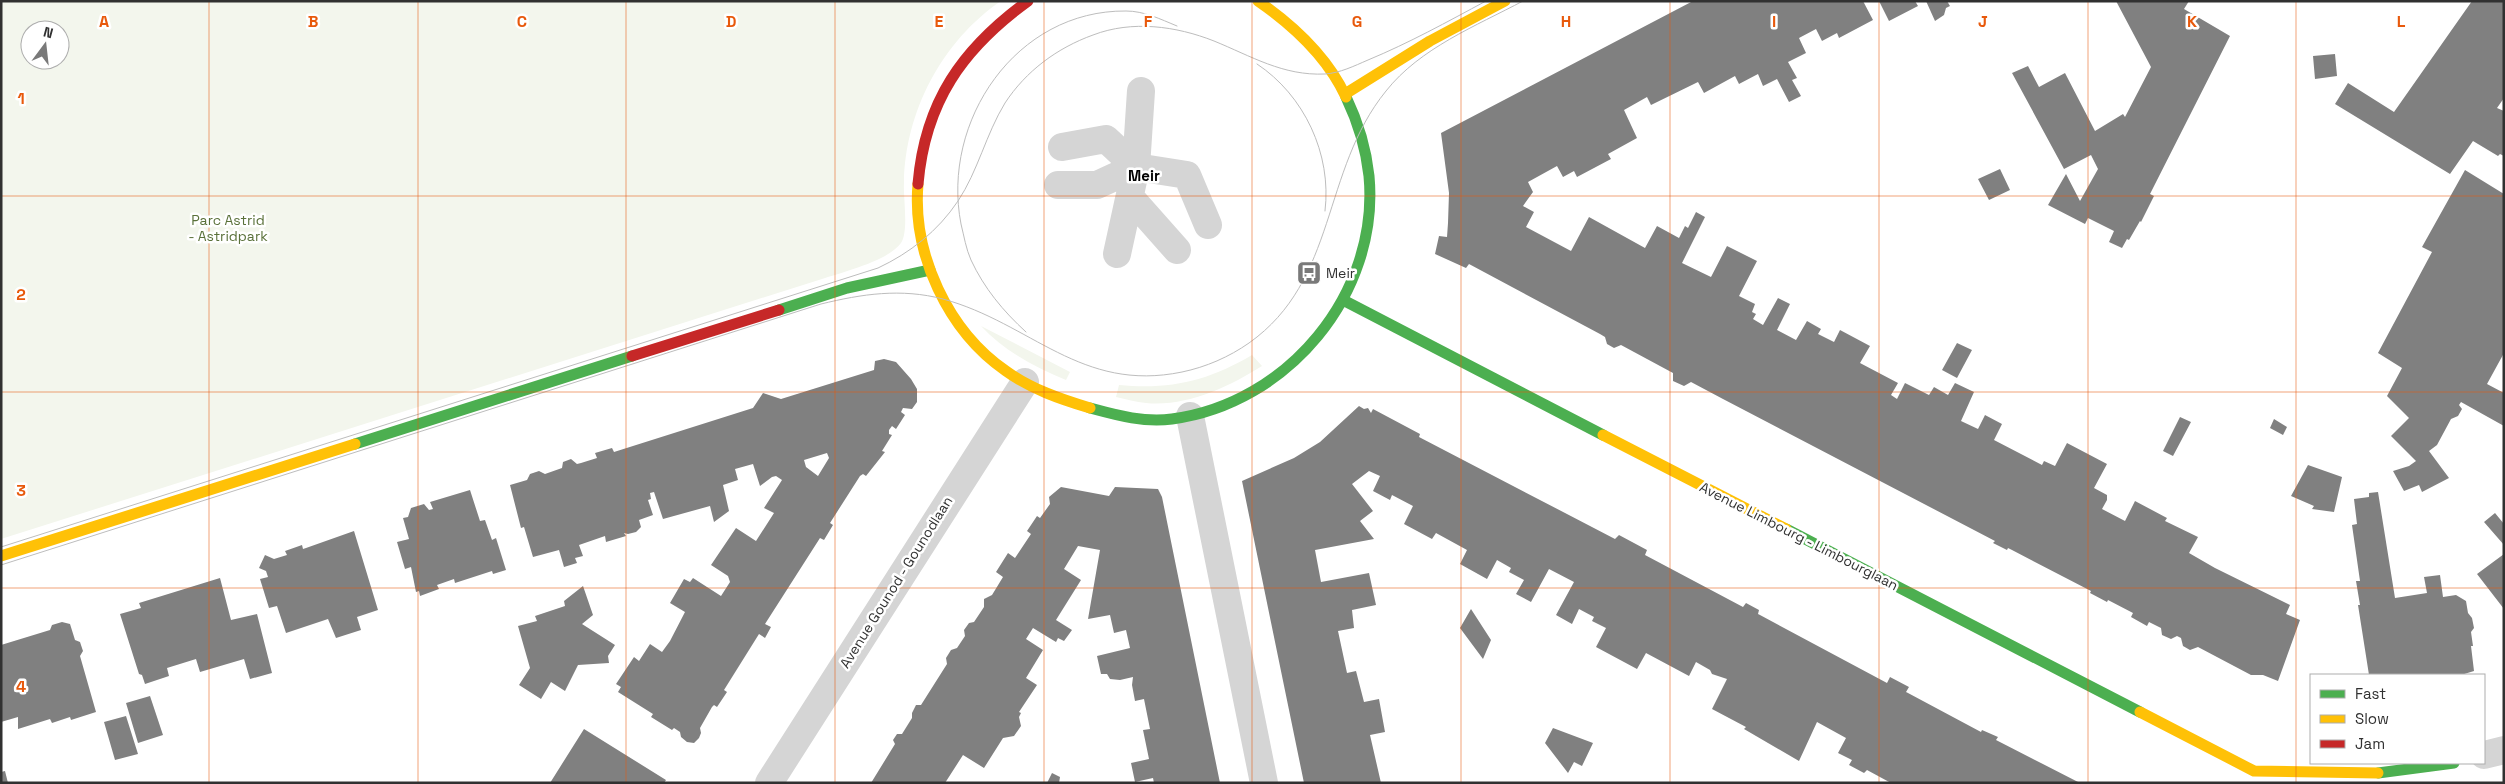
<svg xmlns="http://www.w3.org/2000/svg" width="2505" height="784" viewBox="0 0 2505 784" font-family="'Space Grotesk',sans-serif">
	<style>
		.green { fill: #f3f6ed; fill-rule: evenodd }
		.building { fill: #808080; fill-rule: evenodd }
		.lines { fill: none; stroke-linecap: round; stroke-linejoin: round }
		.street { stroke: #d5d5d5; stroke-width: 28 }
		.fast { stroke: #4caf50; stroke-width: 11 }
		.slow { stroke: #ffc107; stroke-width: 11 }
		.jam { stroke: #c62828; stroke-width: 11 }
		.tram { stroke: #bdbdbd; stroke-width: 1 }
		.grid { fill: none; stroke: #e8590c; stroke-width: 1; stroke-opacity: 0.55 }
		.labels { text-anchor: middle; stroke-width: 5; stroke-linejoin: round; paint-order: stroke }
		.park-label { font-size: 14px; fill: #5a713a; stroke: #fff }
		.poi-label { font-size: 14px; fill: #313131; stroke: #fff; text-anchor: start }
		.street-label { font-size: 14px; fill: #313131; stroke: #fff }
		.neighbourhood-label { font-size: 15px; font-weight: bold; fill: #000; stroke: #fff }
		.grid-label { font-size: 16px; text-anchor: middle; font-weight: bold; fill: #e8590c; stroke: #fff; stroke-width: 5; stroke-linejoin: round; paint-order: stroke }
	</style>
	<rect width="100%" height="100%" fill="#fff"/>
	<path class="green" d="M1,1H1001C942,41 905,112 904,183C903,197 909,231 901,243C888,261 843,272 822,279L1,539ZM30,30H60V60H30Z
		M981,326L1070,372L1066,380C1035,367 1004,351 981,326Z
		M1252,355L1262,366C1229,387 1186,407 1146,403C1136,402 1126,399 1116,397L1119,385C1170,390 1208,381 1252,355Z"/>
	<path class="building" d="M1693,1H1863L1873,20L1839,38L1837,33L1822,41L1816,29L1799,38L1806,53L1788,62L1797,78L1792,80L1801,96L1789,102L1777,79L1763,86L1758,74L1739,84L1735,76L1704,93L1698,82L1651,105L1647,97L1624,110L1637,138L1608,154L1611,159L1577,177L1574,171L1563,177L1557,166L1528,182L1533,192L1523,206L1534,212L1526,227L1571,251L1589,217L1645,248L1657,226L1679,238L1685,226L1688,228L1696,212L1705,217L1682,263L1711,277L1727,246L1757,261L1739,296L1755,304L1752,312L1756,314L1753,319L1763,325L1778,298L1790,304L1777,330L1796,340L1807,321L1821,329L1818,334L1834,342L1840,330L1870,346L1860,363L1898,383L1891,395L1897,399L1905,383L1929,395L1934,387L1948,395L1955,383L1974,392L1961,421L1978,429L1985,415L2002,424L1994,440L2042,465L2044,461L2055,466L2067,443L2107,464L2094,488L2107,495V500L2102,509L2125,521L2135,501L2167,518L2165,521L2198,537L2189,553L2215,568L2290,605L2286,614L2300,620L2278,681L2263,675H2251L2198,647L2190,650L2183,646L2181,638L2177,636L2171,639L2162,635L2161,628L2149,622L2147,626L2131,617L2133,613L2108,600L2107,602L2090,593L2091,591L2012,550L2008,548L2007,550L1993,543L1995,541L1723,399L1691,382L1684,386L1673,381V373L1621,345L1614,348L1607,344L1605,337L1600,334L1469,264L1466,268L1435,254L1439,236L1447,237L1448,223L1449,193L1441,133Z
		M1879,1H1915L1918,6L1889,21Z
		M1926,1H1947L1950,6L1946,8L1944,15L1935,21Z
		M2116,1H2189L2184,9L2230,36L2150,194L2154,196L2141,222L2140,221L2129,240L2127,239L2122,248L2109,242L2114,231L2088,218L2085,224L2048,205L2066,174L2080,201L2098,169L2091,155L2064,169L2012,73L2028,66L2039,87L2065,73L2095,131L2123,114L2125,117L2151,67Z
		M2472,1H2504V98L2497,108L2504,111V156L2500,154L2498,156L2473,141L2450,174L2335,104L2348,83L2394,112Z
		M2335,54L2337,76L2315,79L2313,56Z
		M2000,169L2010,190L1989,200L1978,179Z
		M2465,170L2504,194V353L2487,384L2504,393V426L2461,402L2459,405L2462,409L2458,416L2451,419L2437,445L2429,451L2449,478L2422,492L2419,485L2404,491L2393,471L2409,466L2416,461L2391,436L2409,418L2387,396L2402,368L2378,353L2432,252L2422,247Z
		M1957,343L1972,350L1957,378L1942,370Z
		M884,359L896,362L911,379L917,389V402L912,409L903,408L901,412L905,415L896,429L892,426L889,430V434L892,435L882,451L885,452L866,476L863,474L860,476L830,523L833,525L824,540L820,538L765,624L771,627L765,638L759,634L724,690L727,692L717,707L714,705L712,707L700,728L701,733L699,738L694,743L687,742L681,737L680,732L674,728L672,730L651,717L653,714L618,692L621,687L616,684L634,657L639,661L650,644L662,652L670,641L685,612L670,603L684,579L690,582L693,578L721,596L730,582L728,576L711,565L736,528L756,541L774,513L764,508L782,480L776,476L772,477L760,486L753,464L735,469L738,480L723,485L729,511L714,522L710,506L663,519L654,492L650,493L651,499L648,500L653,515L639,520L641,527L636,532L628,534L624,533L626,536L606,542L605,536L579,545L583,556L575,558L577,563L564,567L559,550L533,557L524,527L521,528L510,485L527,480L530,474L539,471L545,474L562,468L563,462L571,459L577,464L581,463L597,458L595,453L612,448L614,452L753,408L763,393L781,399L874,370L875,361ZM827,453L829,458L818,476L806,467L804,460Z
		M1359,406L1364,409L1368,408L1371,413L1373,409L1420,434L1419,437L1615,539L1619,535L1647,550L1645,555L1743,607L1746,603L1759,610L1758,614L1760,615L1887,683L1890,677L1909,687L1906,692L1908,693L1981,732L1982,730L1998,737L1996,740L2080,783H1891L1867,770L1864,773L1849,765L1852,760L1838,753L1846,738L1817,722L1799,761L1744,729L1746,727L1712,709L1727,679L1712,674L1710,670L1696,662L1689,676L1646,653L1637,669L1596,647L1606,628L1592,621L1594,617L1579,609L1572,624L1556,615L1574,582L1549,569L1531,602L1516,594L1524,580L1509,572L1511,568L1497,560L1487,579L1460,564L1467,550L1436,533L1432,539L1404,524L1413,506L1392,495L1390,500L1373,491L1380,476L1369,471L1352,484L1373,511L1360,521L1374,539L1315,550L1321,582L1369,573L1376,605L1352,610L1354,628L1338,631L1347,673L1356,671L1364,702L1379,699L1385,732L1370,735L1381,783H1304L1242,481L1294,458L1320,442Z
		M2180,417L2191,422L2173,456L2163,451Z
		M2274,419L2287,427L2283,435L2270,428Z
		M2308,465L2342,477L2334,512L2312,509L2314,506L2291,496Z
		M1061,487L1109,496L1115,487L1158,489L1162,497L1220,783H1154L1153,778L1135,782L1131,763L1149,759L1143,730L1150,729L1144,699L1135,701L1132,685L1133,677L1120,680L1110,679L1107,674H1101L1097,656L1130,648L1126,630L1114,633L1110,615L1088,619L1100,550L1078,546L1064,569L1081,580L1056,620L1072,630L1064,641L1058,638L1056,642L1033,628L1026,639L1043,650L1026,678L1037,685L1019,712L1021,713L1019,717L1021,726L1014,736L1003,738L984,768L963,755L945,783H871L895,744L893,740L897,734H902L912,718V713L916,705H921L947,664L946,658L951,650L957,648L965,636L964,630L969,623L974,622L984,607V599L992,595L1003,577L996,572L1008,553L1015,558L1031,534L1027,531L1037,516L1040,518L1050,504L1049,497Z
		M470,490L480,521L485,520L492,540L496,538L506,570L493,574L492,571L455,583L454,579L437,585L439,589L420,596L419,591L416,592L411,567L405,569L397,542L409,539L403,518L408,517L411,508L424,504L429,510L433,509L430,502Z
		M2378,492L2395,598L2427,593L2424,577L2440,575L2443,597L2456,595L2466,601L2468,613L2472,618L2474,628L2471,632L2473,646H2471L2474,671L2461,675H2369L2358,605H2360L2356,581H2360L2352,525L2357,524L2354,499L2369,497V493Z
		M2495,513L2504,524V545L2484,522Z
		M354,531L378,610L357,617L361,630L336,638L328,619L286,633L277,606L269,608L260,579L268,577L266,571L259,568L265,555L274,559L287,555L285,551L302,545L303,549L306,548Z
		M2504,554V609L2477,574Z
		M220,578L231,620L257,614L272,673L250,679L244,659L200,672L196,659L167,668L169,676L145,684L142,675L139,674L120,614L141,608L139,603Z
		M583,586L593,615L582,624L615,645L608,656L609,663L578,665L565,691L551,682L541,699L519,685L530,668L518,626L537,621L535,616L565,606L564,601Z
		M1471,609L1491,640L1483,659L1460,628Z
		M62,622L70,624L75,640L80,642L83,651L80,656L96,712L71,720L70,717L52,723L50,719L18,729V717L1,722V645L50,630L52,625Z
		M150,696L163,735L138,743L126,703Z
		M126,716L138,754L115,760L104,722Z
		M1553,728L1593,743L1582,766L1574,762L1568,773L1545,743Z
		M584,729L666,780L664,783H550Z
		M5,771L8,783H1V772Z
		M1052,773L1060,777L1059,783H1047Z"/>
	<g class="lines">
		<path class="street" d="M1062,147L1106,139L1136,167L1117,254
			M1136,167L1141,91
			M1058,185H1097L1136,167L1187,175L1208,225
			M1130,197L1177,250
			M1190,416L1264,783
			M2484,755L2504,750
			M769,783L1025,382"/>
		<path class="fast" d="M1343,300L1603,435
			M779,310L847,288L930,270
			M1090,408C1116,415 1144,423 1172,419C1287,404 1380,294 1369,176C1366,148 1358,122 1346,97
			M355,444L632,356
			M1786,529L2140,712
			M2378,773L2454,763"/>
		<path class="slow" d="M1258,1C1294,26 1327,56 1346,97
			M1345,94L1430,41L1505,1
			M918,184C912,254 948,331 1006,371C1031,389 1060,399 1090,408
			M1603,435L1786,529
			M1,556L355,444
			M2140,712L2254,771L2378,773"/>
		<path class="jam" d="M918,184C925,102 962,49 1028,1
			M632,356L779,310"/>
		<path class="tram" d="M1257,64C1304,95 1332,154 1325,211
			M1026,332C1003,311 984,288 971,260C966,249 964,236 961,224C941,121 1016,10 1126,11C1144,11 1160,19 1177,26
			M1,547L878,268C910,253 938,231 958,201C978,171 986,134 1005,103C1026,71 1057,48 1093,35C1132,20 1176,26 1214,41C1251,56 1283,76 1325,74C1340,73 1354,66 1368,60C1409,43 1447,22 1486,1
			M1,565L821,304C862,294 901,288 943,299C1031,323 1081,393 1182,372C1206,367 1229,357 1249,343C1338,280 1321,171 1386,91C1420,48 1476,26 1523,1"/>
	</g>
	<path class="grid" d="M209,1V783M418,1V783M626,1V783M835,1V783M1044,1V783M1252,1V783M1461,1V783M1670,1V783M1879,1V783M2088,1V783M2296,1V783M1,196H2504M1,392H2504M1,588H2504"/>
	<defs>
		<symbol id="bus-square" viewBox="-11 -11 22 22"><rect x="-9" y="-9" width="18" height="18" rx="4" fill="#797979" stroke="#fff"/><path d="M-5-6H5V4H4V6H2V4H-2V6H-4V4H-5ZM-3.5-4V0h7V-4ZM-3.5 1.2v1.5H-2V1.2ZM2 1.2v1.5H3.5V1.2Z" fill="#fff"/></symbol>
	</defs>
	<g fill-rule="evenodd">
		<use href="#bus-square" x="1295" y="259" width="28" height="28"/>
	</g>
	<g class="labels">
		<g class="park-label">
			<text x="228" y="225">Parc Astrid<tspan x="228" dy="16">- Astridpark</tspan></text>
		</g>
		<g class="poi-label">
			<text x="1326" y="278">Meir</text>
		</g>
		<g class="street-label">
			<text transform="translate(1799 536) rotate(27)" y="5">Avenue Limbourg - Limbourglaan</text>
			<text transform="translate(896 582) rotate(-58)" y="5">Avenue Gounod - Gounodlaan</text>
		</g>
		<g class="neighbourhood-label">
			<text x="1144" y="181">Meir</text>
		</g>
	</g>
	<g class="grid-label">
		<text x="104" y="27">A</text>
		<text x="313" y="27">B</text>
		<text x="522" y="27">C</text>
		<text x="731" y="27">D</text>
		<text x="939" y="27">E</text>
		<text x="1148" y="27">F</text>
		<text x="1357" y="27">G</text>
		<text x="1566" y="27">H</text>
		<text x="1774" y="27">I</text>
		<text x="1983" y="27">J</text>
		<text x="2192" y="27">K</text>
		<text x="2401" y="27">L</text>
		<text x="21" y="104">1</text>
		<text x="21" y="300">2</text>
		<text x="21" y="496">3</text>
		<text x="21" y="692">4</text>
	</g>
	<rect width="2505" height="784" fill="none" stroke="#313131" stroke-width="5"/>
	<rect x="2310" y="674" width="175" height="90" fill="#ffffff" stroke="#adadad"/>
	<rect x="2320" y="690" width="25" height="8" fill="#4caf50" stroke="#adadad"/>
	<text x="2355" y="699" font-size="15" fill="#313131">Fast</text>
	<rect x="2320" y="715" width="25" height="8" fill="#ffc107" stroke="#adadad"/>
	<text x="2355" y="724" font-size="15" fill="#313131">Slow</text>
	<rect x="2320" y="740" width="25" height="8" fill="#c62828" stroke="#adadad"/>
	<text x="2355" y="749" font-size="15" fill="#313131">Jam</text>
	<g transform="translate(45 45) rotate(15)"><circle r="24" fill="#ffffff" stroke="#adadad"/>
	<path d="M0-4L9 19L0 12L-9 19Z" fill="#797979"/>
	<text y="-8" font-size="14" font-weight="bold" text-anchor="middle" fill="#313131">N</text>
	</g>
</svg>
